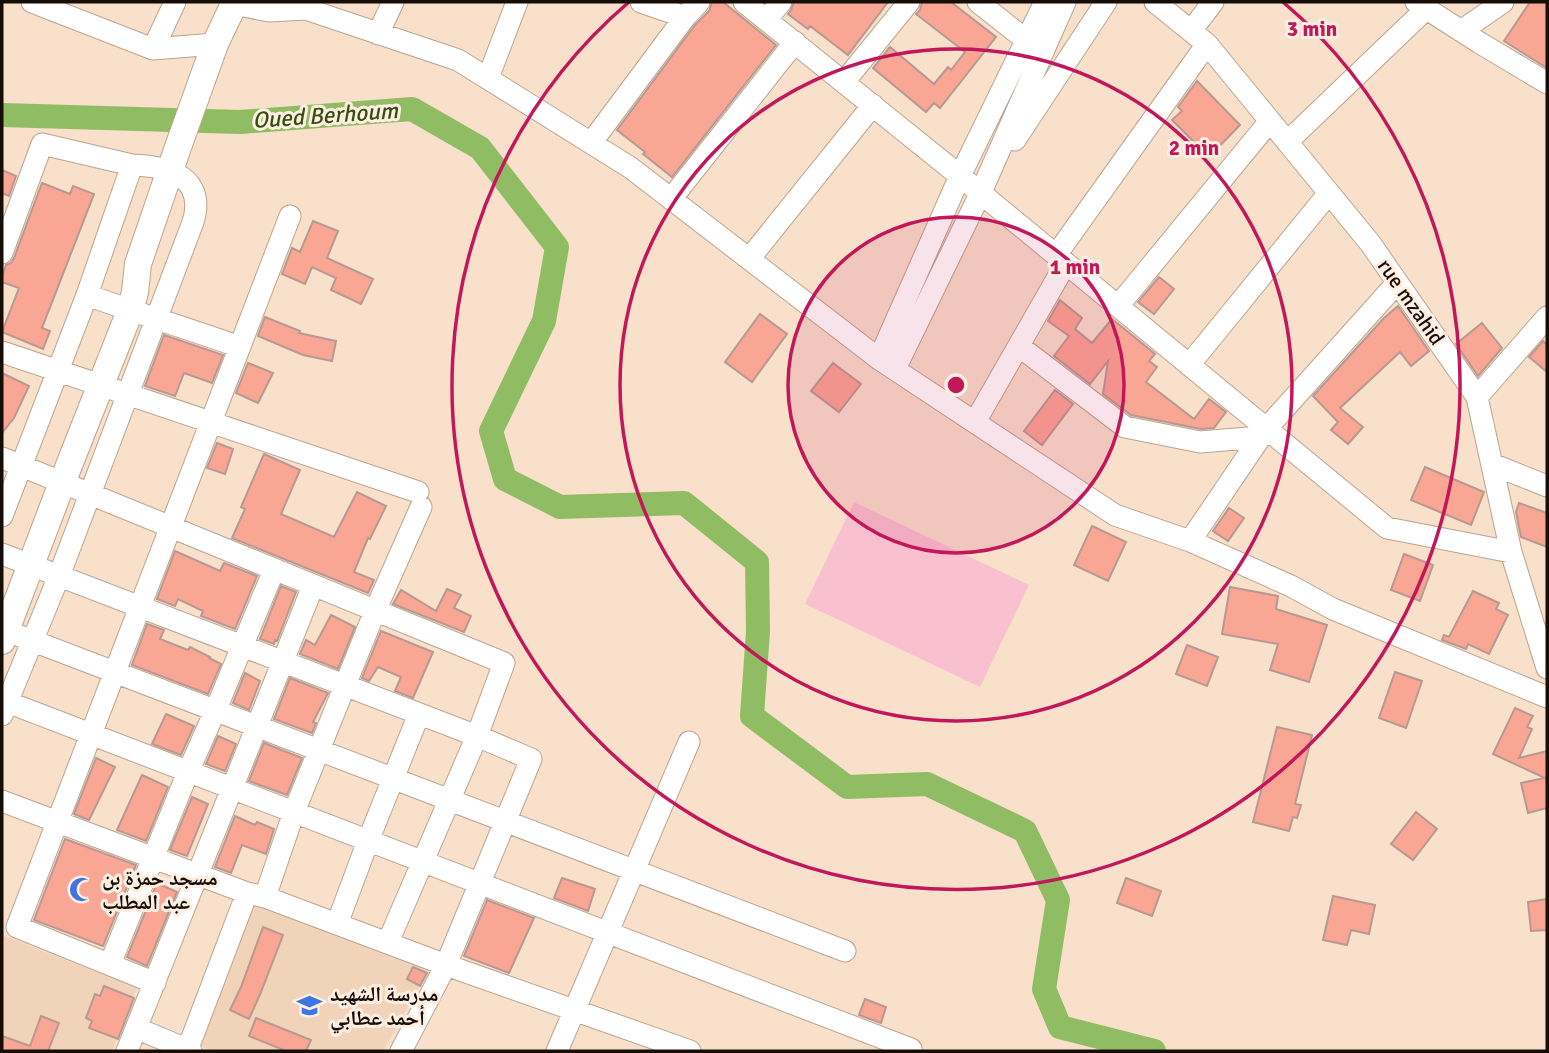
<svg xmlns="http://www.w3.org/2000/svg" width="1549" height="1053" viewBox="0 0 1549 1053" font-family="Signika,'Noto Naskh Arabic',sans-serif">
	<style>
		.built { fill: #f0d3b8 }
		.green { fill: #f9c1d0 }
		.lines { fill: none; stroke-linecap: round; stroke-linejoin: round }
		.river { stroke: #90bc63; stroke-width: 24 }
		.building { fill: #f9a694; stroke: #b89992; stroke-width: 2 }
		.minor-casing { stroke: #baa490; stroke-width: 23 }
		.major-casing { stroke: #baa490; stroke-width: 28 }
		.minor { stroke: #fff; stroke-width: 21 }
		.major { stroke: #fff; stroke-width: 26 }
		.ring { fill: none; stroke: #c2185b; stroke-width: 3.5 }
		.labels { text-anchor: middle; stroke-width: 6; stroke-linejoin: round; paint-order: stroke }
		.street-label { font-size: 21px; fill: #150d06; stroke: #feefe2 }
		.poi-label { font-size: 21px; font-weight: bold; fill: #150d06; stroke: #feefe2; text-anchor: start }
		.water-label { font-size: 23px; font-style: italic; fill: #345011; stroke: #feefe2 }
		.centre { fill: #c2185b; stroke: #feefe2; stroke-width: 3.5 }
		.ring-label { font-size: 21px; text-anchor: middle; font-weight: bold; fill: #c2185b; stroke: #feefe2; stroke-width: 6; stroke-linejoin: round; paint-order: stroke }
	</style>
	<rect width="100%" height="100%" fill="#f8e0cb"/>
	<path class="built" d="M251,904L430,968L383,1051H213L197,1044Z
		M2,935L137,988L112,1051H2Z"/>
	<path class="green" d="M854,502L1029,585L980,687L805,604Z"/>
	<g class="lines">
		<path class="river" d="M2,115L240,122L412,109L480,148L557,247L544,321L491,431L505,479L560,507L684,503L757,562L758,631L752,716L847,787L927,784L1025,831L1058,900L1044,989L1060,1027L1154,1051"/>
	</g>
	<path class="building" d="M712,2H723L776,45L672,177L643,154L645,152L617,130L695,25L709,11Z
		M794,2H888L848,55L810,26L808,29L788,14L791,10Z
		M922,2H951L996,37L940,108L934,103L926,112L873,68L890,47L934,84L948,67L951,70L965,52L916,14L920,10Z
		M1530,2H1547V68L1504,41Z
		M1197,81L1240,125L1209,157L1172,120L1182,111L1178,107Z
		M2,170L16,176L9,196L2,193Z
		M42,183L70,194L73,186L94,194L42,328L50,331L43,349L2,332L19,288L2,282V277L6,265L11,263L14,258Z
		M313,221L338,231L327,258L373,279L361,304L331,290L336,278L312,267L305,284L282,274L292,248L300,252Z
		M1159,277L1174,289L1154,314L1138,302Z
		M1060,300L1082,318L1075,329L1092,343L1112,319L1155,354L1149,361L1157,367L1146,382L1194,419L1209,399L1226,412L1214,428L1201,429L1131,415L1103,394L1108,361L1090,384L1054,356L1069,336L1048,321Z
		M1398,306L1429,351L1411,366L1400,352L1340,408L1363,427L1348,444L1331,430L1338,422L1313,396L1384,318Z
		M760,314L787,334L752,382L725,362Z
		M265,317L300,331L299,333L336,341L332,361L303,355L258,336Z
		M1482,323L1502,348L1478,376L1456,344Z
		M164,335L223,355L212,383L184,373L175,396L145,386Z
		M1543,341L1547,345V372L1529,357Z
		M248,363L273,373L258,403L236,393Z
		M833,363L861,384L839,412L811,391Z
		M2,373L29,386L14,418L2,433Z
		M1055,390L1073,404L1042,445L1024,431Z
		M217,443L233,449L225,474L207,468Z
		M264,454L300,470L281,514L334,537L357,492L386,506L370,539L368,538L354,572L374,580L368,593L232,538L245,509L241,507Z
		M1425,467L1484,492L1471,525L1411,500Z
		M1519,503L1547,513V547L1521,537L1516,512Z
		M1229,508L1244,518L1228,541L1213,531Z
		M1092,526L1126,542L1108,581L1074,565Z
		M175,551L220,571L224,563L257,576L235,629L201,616L203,611L178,599L175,606L157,599Z
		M1404,554L1433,565L1420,601L1391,590Z
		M281,586L296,592L277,641L275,640L274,644L260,639Z
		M1230,587L1278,596L1276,609L1327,625L1309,682L1270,670L1278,644L1222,634Z
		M447,589L461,595L454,608L471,616L464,632L393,604L401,590L436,611Z
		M1473,591L1499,603L1496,609L1508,615L1489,654L1468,644L1466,649L1442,640L1444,635L1449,637Z
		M331,615L355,627L338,669L300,654L306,640L315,645Z
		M147,624L164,630L160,639L188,650L190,647L210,657L209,658L221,664L208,694L132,665Z
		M381,631L433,652L413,698L395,691L401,677L378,667L369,681L362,678Z
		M1187,645L1218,657L1207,686L1176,674Z
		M1395,672L1422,681L1406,728L1379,718Z
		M245,673L260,681L249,710L233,703Z
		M290,678L328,693L313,722L316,723L312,733L274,719Z
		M1515,708L1533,716L1527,727L1532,729L1519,758L1547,751V808L1528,813L1521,783L1545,778L1493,754Z
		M166,714L194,726L181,755L152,744Z
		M1277,727L1312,735L1295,804L1301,805L1297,818L1293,817L1289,831L1253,822Z
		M218,736L236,744L225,771L206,764Z
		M264,743L302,758L287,795L249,781Z
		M96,758L115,767L89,820L74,814Z
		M142,775L168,787L146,841L117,830Z
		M192,797L208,804L187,856L170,850Z
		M1416,812L1437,829L1413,860L1391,844Z
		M235,816L255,825L257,822L274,829L266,854L242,845L231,873L215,867Z
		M65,839L136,865L103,946L34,920Z
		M562,878L595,889L588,911L554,898Z
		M1126,878L1161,891L1152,916L1117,903Z
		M157,883L177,892L147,966L127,957Z
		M1333,896L1375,905L1369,934L1351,930L1347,945L1323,940Z
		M1547,899V930L1531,931L1528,902Z
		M487,900L534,918L509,973L464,956Z
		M263,927L283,935L261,992L249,1019L230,1010L241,987Z
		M413,967L427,973L420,986L407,979Z
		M104,986L134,998L118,1039L89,1028L92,1021L86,1018L95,994L100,996Z
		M865,999L886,1007L881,1023L859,1015Z
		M41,1016L59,1023L48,1051H2V1036L30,1046Z
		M256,1018L311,1040L306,1051H286L249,1036Z"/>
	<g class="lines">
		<defs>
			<path id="minor" d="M32,2L153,49L215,44
				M641,2L685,17
				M744,2L960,176L1387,528L1511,552
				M978,2L1026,40
				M1155,2L1207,44L1370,243L1477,397L1511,552L1547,668
				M1416,2L1480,43L1547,83
				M234,4L269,11L306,9L458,60L631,168L879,359L1115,515L1190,541L1291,586L1333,609L1547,697
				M766,20L781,2
				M1191,31L1213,2
				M1461,31L1503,2
				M378,34L393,2
				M153,49L175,2
				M488,78L517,2
				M844,82L909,2
				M1015,140L1106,2
				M1287,142L1426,9
				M591,143L685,17L699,2
				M671,199L795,42
				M2,253L42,144L132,165
				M1056,255L1207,44
				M749,259L873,105
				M87,295C137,313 189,329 240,347
				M1118,306L1270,121
				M1019,346L1125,427L1200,442L1261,437
				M2,352L418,492
				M879,359L960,176L1045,2
				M1189,365L1329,193
				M895,369L981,192L1065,2
				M1477,397L1547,317
				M975,422L1066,263
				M2,458L504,663L477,736L388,942
				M1492,464L1547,486
				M2,516L87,295L132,165C168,166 207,177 193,222L59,576L2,715
				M1190,541L1266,429L1397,283
				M2,554L477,736L531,759L446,965L401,1051
				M20,636L845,951
				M2,700L911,1049
				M2,801L247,893L265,897L446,965L690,1051
				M265,897L294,812L375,611L421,507
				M337,924L368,841L419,714
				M110,964L188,772L216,709L274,570
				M155,983L17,927L290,216
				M136,1028L191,1051
				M127,1051L313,586
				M187,1051L247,893
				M557,1051L689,742"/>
			<path id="major" d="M2,641L62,483L130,311L135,292L138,264L177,150L215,44L235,2"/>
		</defs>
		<use href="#minor" class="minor-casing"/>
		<use href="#major" class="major-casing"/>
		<use href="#minor" class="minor"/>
		<use href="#major" class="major"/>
	</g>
	<circle cx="956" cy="385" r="168" fill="#c2185b" fill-opacity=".12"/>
	<g class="ring">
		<circle cx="956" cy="385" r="168"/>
		<circle cx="956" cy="385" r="336"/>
		<path d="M1283 2A504 504 0 1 1 629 2"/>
	</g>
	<defs>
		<symbol id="mosque-bare" viewBox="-9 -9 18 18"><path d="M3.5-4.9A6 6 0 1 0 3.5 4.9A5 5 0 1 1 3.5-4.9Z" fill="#3e74e4" stroke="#feefe2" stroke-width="2.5" paint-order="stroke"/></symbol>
		<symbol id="school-bare" viewBox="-9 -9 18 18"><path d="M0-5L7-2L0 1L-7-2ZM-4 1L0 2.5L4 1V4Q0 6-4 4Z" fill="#3e74e4" stroke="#feefe2" stroke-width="2.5" paint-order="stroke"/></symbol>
	</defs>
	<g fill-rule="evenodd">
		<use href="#mosque-bare" x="64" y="872" width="35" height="35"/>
		<use href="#school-bare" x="292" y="988" width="35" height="35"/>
	</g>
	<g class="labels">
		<g class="street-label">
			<text transform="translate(1411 302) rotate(55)" y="7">rue mzahid</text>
		</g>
		<g class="poi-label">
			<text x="102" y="885">مسجد حمزة بن<tspan x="102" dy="24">عبد المطلب</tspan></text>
			<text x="330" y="1001">مدرسة الشهيد<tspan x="330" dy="24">أحمد عطابي</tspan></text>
		</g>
		<g class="water-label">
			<text transform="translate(325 115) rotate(-4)" y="8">Oued Berhoum</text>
		</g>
	</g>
	<circle cx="956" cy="385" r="10" class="centre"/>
	<g class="ring-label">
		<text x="1312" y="36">3 min</text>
		<text x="1194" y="155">2 min</text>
		<text x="1075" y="274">1 min</text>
	</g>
	<rect width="1549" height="1053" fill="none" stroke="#150d06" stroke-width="7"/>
</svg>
